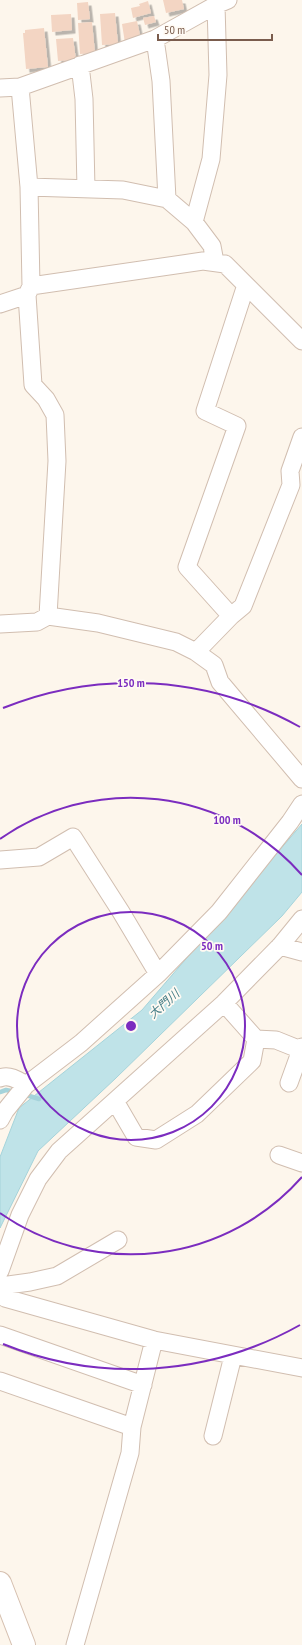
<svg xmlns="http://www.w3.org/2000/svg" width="302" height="1645" viewBox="0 0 302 1645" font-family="'PT Sans Narrow','Noto Sans JP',sans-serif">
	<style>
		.water { fill: #bfe3e8; stroke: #a5d3da }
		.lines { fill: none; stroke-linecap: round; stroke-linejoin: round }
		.stream { stroke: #a5d3da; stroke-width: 4.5 }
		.building { fill: #f3d5c3; filter: url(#shadow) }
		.street-casing { stroke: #d1beb0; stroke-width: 19 }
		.secondary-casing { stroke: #d6c0b0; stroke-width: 24 }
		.street { stroke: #fff; stroke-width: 17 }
		.secondary { stroke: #fff; stroke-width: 22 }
		.ring { fill: none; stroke: #7b2cbf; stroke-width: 2 }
		.labels { text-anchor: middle; stroke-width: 3.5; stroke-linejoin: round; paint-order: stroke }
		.water-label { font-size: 12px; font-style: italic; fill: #437c86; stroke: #fffaf3 }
		.centre { fill: #7b2cbf; stroke: #fffaf3; stroke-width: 2 }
		.ring-label { font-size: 12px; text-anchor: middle; font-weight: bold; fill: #7b2cbf; stroke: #fffaf3; stroke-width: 3.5; stroke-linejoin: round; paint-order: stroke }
	</style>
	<defs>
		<filter id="shadow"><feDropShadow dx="3.5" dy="3.5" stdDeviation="0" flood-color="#0004"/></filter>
	</defs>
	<rect width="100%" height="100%" fill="#fdf6ec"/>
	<path class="water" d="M302,824V892L282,916L116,1078L38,1151L0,1228V1157L19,1108L142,1010Z"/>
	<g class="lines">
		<path class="stream" d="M0,1092L6,1090L16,1092
			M23,1094L39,1099"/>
	</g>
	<path class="building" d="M163,0H182L184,9L166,13Z
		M148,1L151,13L133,18L131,8L140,6L139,4Z
		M88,2L90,19L78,20L77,3Z
		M115,13L118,44L102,45L100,14Z
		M71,14L72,30L52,32L51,15Z
		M154,16L156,22L145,25L143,18Z
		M137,21L141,40L125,43L122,24Z
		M92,22L95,53L80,54L78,23Z
		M44,28L48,67L26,69L23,33H25V30Z
		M73,38L76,60L58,61L56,39Z"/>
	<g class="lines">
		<defs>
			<path id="street" d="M155,39L161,81L167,199
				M80,65L84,99L86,189
				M0,88L20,87L155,39L216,5L228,0
				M29,187L123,190L167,199L194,222L212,246L215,262
				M194,222L211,159L218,75L216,5
				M31,286L203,261L225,264L302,341
				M0,304L27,295L31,286L29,187L20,87
				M48,616L98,623L176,642L196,652L214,665L220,682L302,779
				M231,616L243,606L291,485L290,471L302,437
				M0,624L37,622L48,616L57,461L55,415L46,399L33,385L27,295
				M196,652L231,616L187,567L237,426L205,411L246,285
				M0,860L39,857L73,837L121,912L158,974
				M280,946L302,952
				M256,1039L276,1040L301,1050
				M0,1078C9,1074 18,1080 26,1085
				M289,1083L302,1047
				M115,1101L136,1137L156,1140L197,1114L252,1061L256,1039L224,1003
				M0,1120L5,1111L26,1085L81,1043L158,974L219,912L290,822L302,804
				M279,1155L302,1163
				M0,1271L20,1215L38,1179L59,1151L224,1003L280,946L302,919
				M0,1286L30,1282L57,1276L118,1240
				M0,1293L5,1298L154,1340L302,1368
				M0,1335L143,1385
				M0,1381L132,1427
				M213,1436L233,1356
				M75,1645L130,1453L132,1427L154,1340"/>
			<path id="secondary" d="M0,1583L24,1645"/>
		</defs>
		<use href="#street" class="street-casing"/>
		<use href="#secondary" class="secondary-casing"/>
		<use href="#street" class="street"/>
		<use href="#secondary" class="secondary"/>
	</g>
	<g class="ring">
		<circle cx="131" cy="1026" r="114"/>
		<path d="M302 1177A228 228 0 0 1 0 1213M0 839A228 228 0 0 1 302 875"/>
		<path d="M300 1325A343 343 0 0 1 3 1344M3 708A343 343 0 0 1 300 727"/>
	</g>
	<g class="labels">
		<g class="water-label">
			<text transform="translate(164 1004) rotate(-42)" y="4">大門川</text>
		</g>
	</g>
	<circle cx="131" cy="1026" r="6" class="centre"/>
	<g class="ring-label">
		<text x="131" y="687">150 m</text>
		<text x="227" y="824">100 m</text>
		<text x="212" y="950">50 m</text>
	</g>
	<path d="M158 34v6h114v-6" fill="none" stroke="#7a5c4d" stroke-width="2"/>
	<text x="164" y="34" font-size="12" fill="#7a5c4d" stroke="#fffaf3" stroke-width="3" paint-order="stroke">50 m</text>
</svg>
